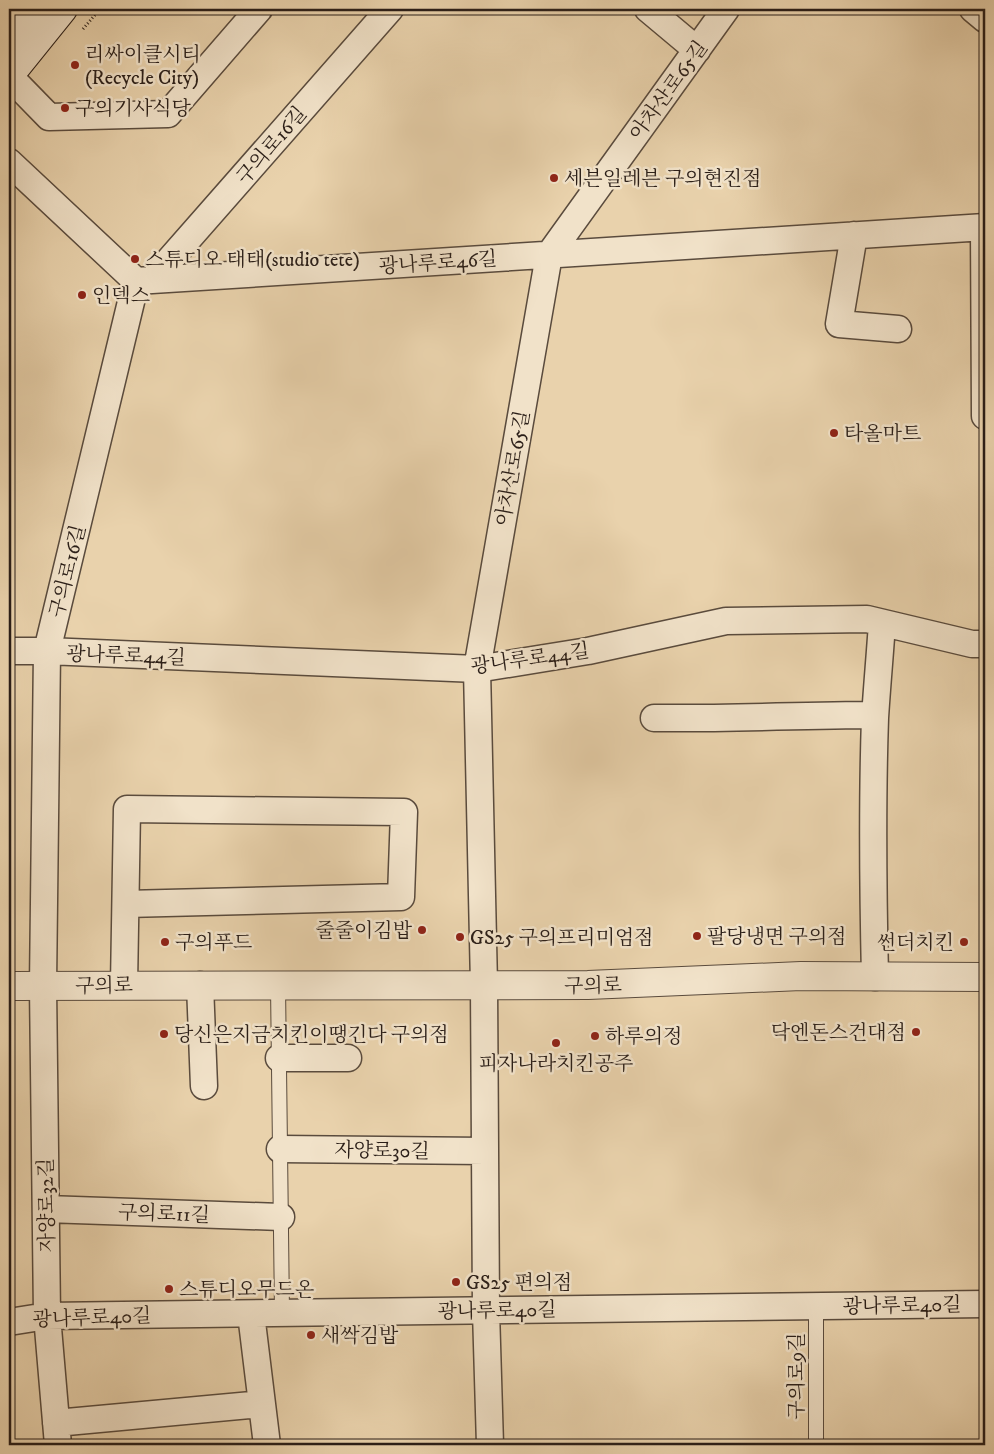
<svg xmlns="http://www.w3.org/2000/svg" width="994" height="1454" viewBox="0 0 994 1454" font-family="'IM FELL DW Pica','Noto Serif KR',serif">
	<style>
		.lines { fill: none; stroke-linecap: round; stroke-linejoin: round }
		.service-casing { stroke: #5a4b3d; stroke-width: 16 }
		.minor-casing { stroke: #5a4b3d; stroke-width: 29 }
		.tertiary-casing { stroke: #5a4b3d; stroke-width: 30 }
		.secondary-casing { stroke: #2a1e18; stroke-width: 30 }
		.path { stroke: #2a1e18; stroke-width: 3; stroke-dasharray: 1 2.5; stroke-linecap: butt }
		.service { stroke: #f1e2c9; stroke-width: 14 }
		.minor { stroke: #f1e2c9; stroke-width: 26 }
		.tertiary { stroke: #f1e2c9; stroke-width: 28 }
		.secondary { stroke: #f1e2c9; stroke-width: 28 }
		.poi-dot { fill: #8f2418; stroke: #f1e2c9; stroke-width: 2 }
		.labels { text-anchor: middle; stroke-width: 5; stroke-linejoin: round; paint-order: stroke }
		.poi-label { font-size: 20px; fill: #2a1e18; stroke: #f1e2c9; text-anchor: start }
		.street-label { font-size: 20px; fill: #2a1e18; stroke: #f1e2c9 }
	</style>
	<rect width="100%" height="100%" fill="#e9d2ac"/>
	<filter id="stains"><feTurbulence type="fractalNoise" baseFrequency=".004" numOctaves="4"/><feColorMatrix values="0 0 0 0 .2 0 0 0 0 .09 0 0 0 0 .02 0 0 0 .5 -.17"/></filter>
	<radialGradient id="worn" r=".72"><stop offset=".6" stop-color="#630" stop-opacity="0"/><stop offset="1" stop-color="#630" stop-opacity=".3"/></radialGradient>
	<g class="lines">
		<defs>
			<path id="service" d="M278,985L282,1313
				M816,1445V1306"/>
			<path id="minor" d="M648,9L697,50
				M973,9L985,19
				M9,76L49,117L168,114L259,9
				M9,162L136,281L985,227
				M984,227L985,416
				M854,235L839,324L898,329
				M152,280L390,9
				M9,651H47L477,669L588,651L726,621L867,619L972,644H985
				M654,718C728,719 801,715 875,715
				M875,977C873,890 872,804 875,718C877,686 880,654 882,623
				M124,985L127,809L404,812L401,897L126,904
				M200,985L204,1086
				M279,1058H348
				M280,1149L485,1151
				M46,1209L281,1217
				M251,1314L267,1445
				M9,1322L47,1316L985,1304
				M56,1423L262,1404
				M58,1445L47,1316L43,986L47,651L136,281
				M490,1445L486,1311L484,985L477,669L549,255L726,9"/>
			<path id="tertiary" d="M9,986L588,985L801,976L985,977"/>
			<path id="secondary" d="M9,35L31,9
				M9,76L63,9"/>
		</defs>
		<use href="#service" class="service-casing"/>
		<use href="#minor" class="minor-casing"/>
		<use href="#tertiary" class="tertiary-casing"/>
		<use href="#secondary" class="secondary-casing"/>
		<path class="path" d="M83,29L100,9"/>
		<use href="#service" class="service"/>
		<use href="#minor" class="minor"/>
		<use href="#tertiary" class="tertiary"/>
		<use href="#secondary" class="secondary"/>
	</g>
	<g class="poi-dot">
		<circle cx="75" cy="65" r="5"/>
		<circle cx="65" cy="108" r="5"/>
		<circle cx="554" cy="178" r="5"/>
		<circle cx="135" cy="259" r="5"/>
		<circle cx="82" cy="295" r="5"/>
		<circle cx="834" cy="433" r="5"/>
		<circle cx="422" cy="930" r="5"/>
		<circle cx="697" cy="936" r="5"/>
		<circle cx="460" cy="937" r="5"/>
		<circle cx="165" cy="942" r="5"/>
		<circle cx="964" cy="942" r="5"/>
		<circle cx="916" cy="1032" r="5"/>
		<circle cx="164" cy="1034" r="5"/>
		<circle cx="595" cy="1036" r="5"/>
		<circle cx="556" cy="1043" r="5"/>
		<circle cx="456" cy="1282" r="5"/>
		<circle cx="169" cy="1289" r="5"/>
		<circle cx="311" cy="1335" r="5"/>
	</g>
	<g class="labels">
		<g class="poi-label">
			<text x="85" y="61">리싸이클시티<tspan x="85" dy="23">(Recycle City)</tspan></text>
			<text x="75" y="115">구의기사식당</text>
			<text x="564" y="185">세븐일레븐 구의현진점</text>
			<text x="145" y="266">스튜디오 태태(studio tete)</text>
			<text x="92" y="302">인덱스</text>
			<text x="844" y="440">타올마트</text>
			<text x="412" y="937" text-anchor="end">줄줄이김밥</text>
			<text x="707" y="943">팔당냉면 구의점</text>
			<text x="470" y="944">GS25 구의프리미엄점</text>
			<text x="175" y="949">구의푸드</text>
			<text x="954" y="949" text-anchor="end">썬더치킨</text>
			<text x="906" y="1039" text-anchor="end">닥엔돈스건대점</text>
			<text x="174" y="1041">당신은지금치킨이땡긴다 구의점</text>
			<text x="605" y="1043">하루의정</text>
			<text x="556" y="1070" text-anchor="middle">피자나라치킨공주</text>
			<text x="466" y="1289">GS25 편의점</text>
			<text x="179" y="1296">스튜디오무드온</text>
			<text x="321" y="1342">새싹김밥</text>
		</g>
		<g class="street-label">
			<text transform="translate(668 90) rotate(-54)" y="7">아차산로65길</text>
			<text transform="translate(271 145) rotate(-49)" y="7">구의로16길</text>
			<text transform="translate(438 262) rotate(-4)" y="7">광나루로46길</text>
			<text transform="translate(512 468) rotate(-80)" y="7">아차산로65길</text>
			<text transform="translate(67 571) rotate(-76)" y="7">구의로16길</text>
			<text transform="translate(126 655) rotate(2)" y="7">광나루로44길</text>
			<text transform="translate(530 658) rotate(-8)" y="7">광나루로44길</text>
			<text transform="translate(104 985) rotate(-1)" y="7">구의로</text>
			<text transform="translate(593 985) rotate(-1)" y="7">구의로</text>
			<text transform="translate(382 1150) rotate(1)" y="7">자양로30길</text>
			<text transform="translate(46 1205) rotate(-91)" y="7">자양로32길</text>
			<text transform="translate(164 1213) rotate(2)" y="7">구의로11길</text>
			<text transform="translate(902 1305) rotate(-1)" y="7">광나루로40길</text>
			<text transform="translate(497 1310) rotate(-1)" y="7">광나루로40길</text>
			<text transform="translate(92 1317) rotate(-2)" y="7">광나루로40길</text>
			<text transform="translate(796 1376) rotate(-90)" y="7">구의로9길</text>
		</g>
	</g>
	<rect width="994" height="1454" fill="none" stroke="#e9d2ac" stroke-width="30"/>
	<rect x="10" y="10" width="974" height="1434" fill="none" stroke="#2a1e18" stroke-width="2.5"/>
	<rect x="15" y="15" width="964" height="1424" fill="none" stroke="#2a1e18"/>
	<rect width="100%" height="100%" filter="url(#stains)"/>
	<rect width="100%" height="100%" fill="url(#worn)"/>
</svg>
